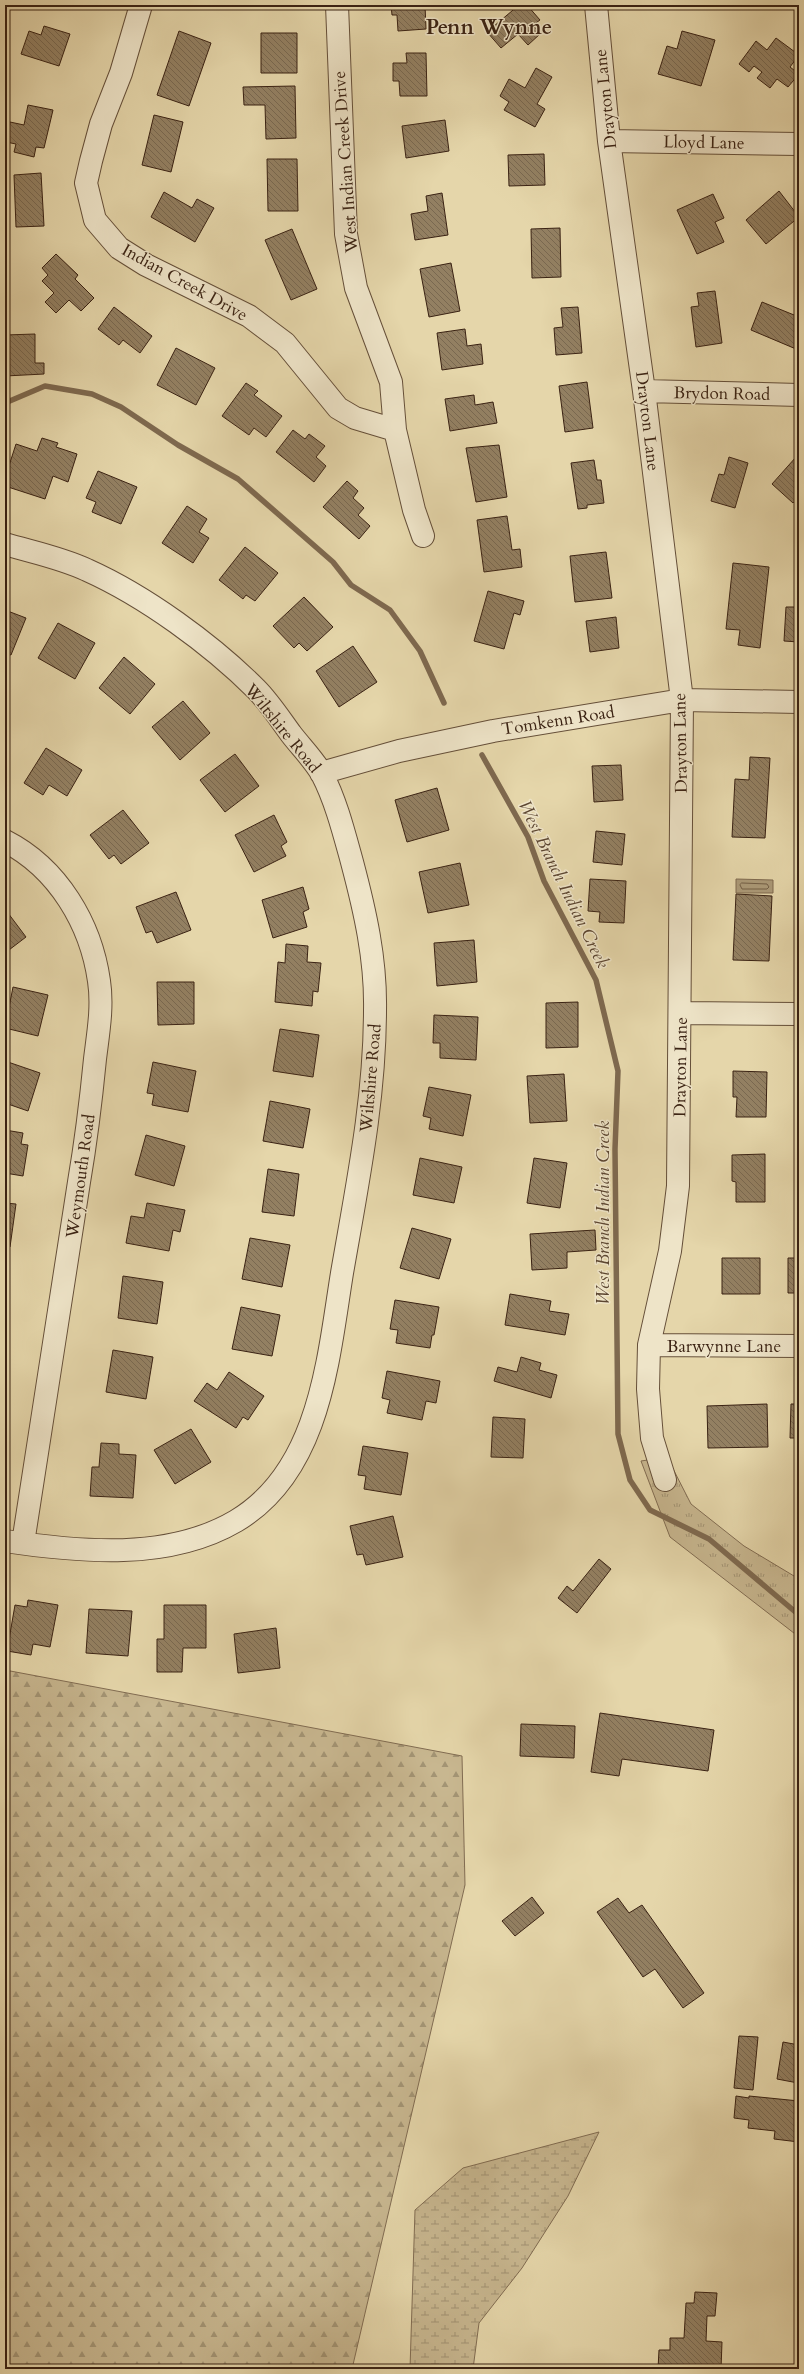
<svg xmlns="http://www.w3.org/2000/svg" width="804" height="2374" viewBox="0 0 804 2374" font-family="Cardo,serif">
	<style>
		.forest { fill: url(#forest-firs); stroke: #816c52 }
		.wetland { fill: url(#wetland-marsh); stroke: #816c52 }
		.park { fill: url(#park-tufts); stroke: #816c52 }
		.water { fill: #ab9977; stroke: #7e694f }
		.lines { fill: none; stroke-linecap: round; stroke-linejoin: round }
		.shore { stroke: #725e45; stroke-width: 1 }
		.stream { stroke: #7e694f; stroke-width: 5.5 }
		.building { fill: url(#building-back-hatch); stroke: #3a2213 }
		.minor-casing { stroke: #654f39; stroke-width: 24 }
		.minor { stroke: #eee4c8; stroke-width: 22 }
		.labels { text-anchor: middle; stroke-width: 3; stroke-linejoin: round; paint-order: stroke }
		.street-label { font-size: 17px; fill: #3a2213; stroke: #eee4c8 }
		.water-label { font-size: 18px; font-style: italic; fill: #5c4631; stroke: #eee4c8 }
		.district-label { font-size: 21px; font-weight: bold; fill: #3a2213; stroke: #eee4c8 }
	</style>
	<defs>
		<pattern id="forest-firs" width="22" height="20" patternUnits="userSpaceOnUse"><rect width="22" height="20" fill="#c8b790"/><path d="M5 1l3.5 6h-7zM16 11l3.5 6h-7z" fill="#a39474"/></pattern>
		<pattern id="wetland-marsh" width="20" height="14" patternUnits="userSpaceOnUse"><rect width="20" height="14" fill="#c8b790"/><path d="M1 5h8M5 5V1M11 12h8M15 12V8" fill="none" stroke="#a39474"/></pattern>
		<pattern id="park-tufts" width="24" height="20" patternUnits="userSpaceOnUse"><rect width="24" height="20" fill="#c8b790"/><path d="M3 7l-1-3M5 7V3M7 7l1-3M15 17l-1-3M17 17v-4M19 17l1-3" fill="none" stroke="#a39474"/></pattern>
		<pattern id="building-back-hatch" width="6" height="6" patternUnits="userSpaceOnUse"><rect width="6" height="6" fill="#938062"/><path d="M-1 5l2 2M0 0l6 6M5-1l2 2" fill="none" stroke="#796850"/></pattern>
	</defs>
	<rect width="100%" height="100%" fill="#e5d6aa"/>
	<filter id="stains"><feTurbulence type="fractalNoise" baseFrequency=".005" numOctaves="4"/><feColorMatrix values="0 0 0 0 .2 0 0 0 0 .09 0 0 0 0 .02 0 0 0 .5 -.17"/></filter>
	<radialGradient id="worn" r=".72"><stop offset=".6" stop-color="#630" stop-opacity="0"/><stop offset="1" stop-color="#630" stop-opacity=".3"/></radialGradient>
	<path class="forest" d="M5,1670L462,1756L465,1885L352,2369H5Z"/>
	<path class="wetland" d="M599,2132L568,2196L522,2268L479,2323L473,2369H410L415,2210L463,2168Z"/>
	<path class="park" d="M667,1457L691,1504L744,1546L799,1579V1637L670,1537L641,1461Z"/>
	<path class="water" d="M736,879L773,880V893H736Z"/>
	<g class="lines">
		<path class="shore" d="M742,883L767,884L769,887L767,889H742L740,885Z"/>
		<path class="stream" d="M5,403L45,386L92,394L121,407L178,445L238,479L333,562L351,585L390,610L420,651L444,703
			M482,755L528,837L544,881L596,980L618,1071L615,1149L618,1434L630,1480L650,1510L709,1539L799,1615"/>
	</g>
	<path class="building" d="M391,5H425L426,29L398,31L397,15H392Z
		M519,5H527L540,20L533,25L540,34L528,45L518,34L501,48L487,32Z
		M44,26L70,34L59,66L21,54L29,31L41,35Z
		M179,31L211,43L189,106L157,95Z
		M682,31L715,40L701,86L658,74L667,46L677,49Z
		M261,33H297V73H261Z
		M776,38L799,55L790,67L799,74L788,87L777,79L770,88L757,78L762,72L754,66L749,72L739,64L756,41L767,50Z
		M406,53H426L427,96H400L399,81H393V63H407Z
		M536,68L552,77L537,104L545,109L535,127L504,110L509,102L500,96L509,79L525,88Z
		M295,86L296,138L266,139L265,105H244L243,87Z
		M28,105L53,110L44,148L36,147L34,157L14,152L16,144L6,142L10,122L24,125Z
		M154,115L183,122L171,172L142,165Z
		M445,120L449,151L406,158L402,126Z
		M544,154L545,185L509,186L508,155Z
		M267,159H297L298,211H268Z
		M41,173L44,226L16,227L14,175Z
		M779,191L799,217L766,244L746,220Z
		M164,192L192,208L197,199L214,208L195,242L151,217Z
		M442,193L448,235L415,240L411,214L428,211L426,196Z
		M713,194L724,218L715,222L724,242L697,254L677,210Z
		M560,228L561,277L532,278L531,229Z
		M292,229L317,289L291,300L265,240Z
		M56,254L78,275L75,279L94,298L81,311L69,300L56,313L45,302L54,293L42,281L48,275L42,268Z
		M451,263L460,311L429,317L420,269Z
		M715,291L722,343L696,347L691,307L699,306L697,293Z
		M762,302L799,317V341L796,349L751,330Z
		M114,307L152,336L140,353L123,340L119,345L98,329Z
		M578,307L582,353L556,355L554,328L563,327L561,308Z
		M465,329L467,346L481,344L483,364L442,370L437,333Z
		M35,334V363H44V374L5,376V335Z
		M176,348L215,368L196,405L157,385Z
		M587,382L593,428L565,432L559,386Z
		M246,383L258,391L254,395L282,416L266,437L254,428L249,435L222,416Z
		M474,395L475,405L493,402L497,423L450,431L445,399Z
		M293,430L305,439L309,434L325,446L316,457L326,466L314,482L276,452Z
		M42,438L58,443L56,447L77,454L68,482L53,476L45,499L5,486V478L16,444L37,451Z
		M499,445L507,497L476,502L466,448Z
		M729,457L748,463L735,508L711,501L719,474L724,475Z
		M796,457L799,460V497L793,503L772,484Z
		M594,460L597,480H601L604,503L587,505V508L578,509L571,463Z
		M98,471L137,487L121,524L92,512L96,502L86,498Z
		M347,481L358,491L353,498L364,508L358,515L370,526L359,539L323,507Z
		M187,506L207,519L199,532L209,538L193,563L162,543Z
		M507,516L512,550L520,549L522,567L484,572L477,520Z
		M245,547L278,573L255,601L246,595L243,599L219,580Z
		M606,552L612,598L575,602L570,556Z
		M733,563L769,567L760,648L738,645L740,630L726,629Z
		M488,591L524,601L520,615L514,613L504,649L474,641Z
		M304,597L333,627L307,651L299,643L294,648L273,626Z
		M786,607H799V642L784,641Z
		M5,610L26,618L11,655L5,653Z
		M616,617L619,648L590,652L586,621Z
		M58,623L95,643L75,679L38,658Z
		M353,646L377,682L339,707L316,671Z
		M124,657L155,684L130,714L99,688Z
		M183,701L210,733L180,760L152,727Z
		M5,725L8,726L5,736Z
		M46,748L82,770L67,796L49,785L43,795L24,783Z
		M235,754L259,786L225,812L200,780Z
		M750,757L770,758L765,838L732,837L735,779L749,780Z
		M796,758H799V798H798Z
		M621,765L623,800L594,802L592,766Z
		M437,788L449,830L407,842L395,800Z
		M123,810L149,843L121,864L114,855L109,859L90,835Z
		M274,815L287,842L281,846L286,856L254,872L235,835Z
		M596,831L625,834L622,865L593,862Z
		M460,863L469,905L428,913L419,872Z
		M590,879L626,881L624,923L599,922L600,912L588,911Z
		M303,887L309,909L303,912L307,927L273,938L262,900Z
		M176,892L191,930L157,943L152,931L146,933L136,907Z
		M736,894L772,896L769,961L733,960Z
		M5,909L26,937L5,953Z
		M474,940L477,982L437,986L434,943Z
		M286,944L308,946L307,962L321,963L318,992L313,991L312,1006L275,1002L278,962L285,963Z
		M157,982H194V1024L158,1025Z
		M13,987L48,995L38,1036L5,1028Z
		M578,1002V1047L546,1048V1003Z
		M434,1015L478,1017L476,1060L440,1058V1043H433Z
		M280,1029L319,1035L313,1077L273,1071Z
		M5,1061L40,1073L28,1111L5,1103Z
		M153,1062L196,1071L188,1112L152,1105L154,1094L147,1093Z
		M733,1071L767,1072L766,1117H736L737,1097H733Z
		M564,1074L567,1121L530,1123L527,1076Z
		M429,1087L471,1095L463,1136L429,1129L431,1118L423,1116Z
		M270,1101L310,1109L303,1148L263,1141Z
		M5,1130L23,1133L21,1144L28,1145L23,1176L5,1173Z
		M146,1135L185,1146L174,1186L135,1175Z
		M765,1154V1202H736V1182L732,1181V1155Z
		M420,1158L462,1167L454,1203L413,1195Z
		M534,1158L567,1163L560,1208L527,1203Z
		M268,1169L299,1174L294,1216L262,1212Z
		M5,1203L16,1204L10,1247L5,1246Z
		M147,1203L185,1210L180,1232L173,1230L169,1251L126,1243L131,1216L144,1218Z
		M412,1228L451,1239L439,1279L400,1268Z
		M595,1230L596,1250L567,1252V1268L532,1270L530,1234Z
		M250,1238L290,1245L282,1287L242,1279Z
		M722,1258H760V1294H722Z
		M788,1258H799V1293H788Z
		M123,1276L163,1282L157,1324L118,1318Z
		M510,1294L551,1301L549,1311L569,1314L565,1335L505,1325Z
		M395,1300L439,1307L434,1335H432L430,1348L396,1343L398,1330L390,1329Z
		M241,1307L280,1315L272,1356L232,1349Z
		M113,1350L153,1357L146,1399L106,1392Z
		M521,1357L541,1363L539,1370L557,1375L551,1398L494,1381L498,1367L517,1372Z
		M387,1371L440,1381L436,1403L426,1401L422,1420L387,1413L390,1400L382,1398Z
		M229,1372L264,1396L248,1420L243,1417L236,1428L194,1401L207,1383L217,1390Z
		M767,1404L768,1447L708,1448L707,1406Z
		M791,1404H799V1438H790Z
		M493,1417L525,1419L523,1458L491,1457Z
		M191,1429L211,1462L175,1484L154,1450Z
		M101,1443L119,1444V1454L136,1455L133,1498L90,1496L92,1467H99Z
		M363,1446L408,1453L401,1495L364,1489L366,1476L358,1475Z
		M393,1516L403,1557L366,1565L363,1554L357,1555L350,1526Z
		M599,1559L611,1569L577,1613L558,1598L567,1586L573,1591Z
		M28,1600L58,1605L50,1647L33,1644L31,1655L7,1651L15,1605L27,1607Z
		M164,1605H206V1648H183L182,1672H157V1639H164Z
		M89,1609L132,1611L128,1656L86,1653Z
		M276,1628L280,1668L238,1673L234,1634Z
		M600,1713L714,1730L708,1771L622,1759L619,1776L591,1772Z
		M521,1724L575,1726L574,1758L520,1756Z
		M532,1897L544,1913L515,1936L502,1921Z
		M618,1898L629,1913L642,1905L704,1993L683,2008L655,1969L643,1977L597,1912Z
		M739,2036L758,2037L753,2090L734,2088Z
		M783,2042L799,2045L798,2083L777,2079Z
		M736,2096L749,2098V2096L799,2101L797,2123H799V2142L774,2139L775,2131L748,2128L749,2120L734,2118Z
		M695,2292L717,2293L715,2316H707L706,2341L722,2342L721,2369H658L659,2350H670V2338H684L686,2303H694Z"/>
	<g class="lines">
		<defs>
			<path id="minor" d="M141,5L121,73L101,124L91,161L86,183L95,220L119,248L146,265L249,316L285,343L338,408L355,418L395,430
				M337,5L346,234L356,288L391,382L395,430L414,510L423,536
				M596,5L609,141L644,391L682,700L678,1186L670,1251L649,1345L648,1389L652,1438L665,1480
				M609,141L799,144
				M644,391L799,395
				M5,544C32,552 62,558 87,570C145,596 211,644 256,689C269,702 280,719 291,734C301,747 314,760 322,774C336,801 344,833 352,862C365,911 376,959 375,1010C375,1099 357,1186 342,1273C328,1360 320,1471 236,1521C168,1561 80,1552 5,1541
				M321,773L399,751L493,731L682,700L799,702
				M5,841C58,868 91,924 99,981C103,1007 98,1034 95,1059C91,1100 86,1141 79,1182C60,1302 42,1423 23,1543
				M681,1013L799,1014
				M649,1345L799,1346"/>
		</defs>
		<use href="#minor" class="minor-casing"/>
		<use href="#minor" class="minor"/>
	</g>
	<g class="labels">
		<g class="street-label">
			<text transform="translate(605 99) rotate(-96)" y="6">Drayton Lane</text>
			<text transform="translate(704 142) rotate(1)" y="6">Lloyd Lane</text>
			<text transform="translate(345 162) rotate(-94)" y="6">West Indian Creek Drive</text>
			<text transform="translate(185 282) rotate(29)" y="6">Indian Creek Drive</text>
			<text transform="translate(722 393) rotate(1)" y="6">Brydon Road</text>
			<text transform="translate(648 421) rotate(83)" y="6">Drayton Lane</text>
			<text transform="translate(558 720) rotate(-9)" y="6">Tomkenn Road</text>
			<text transform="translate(283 728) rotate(51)" y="6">Wiltshire Road</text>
			<text transform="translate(680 743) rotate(-91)" y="6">Drayton Lane</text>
			<text transform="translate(680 1067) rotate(-89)" y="6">Drayton Lane</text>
			<text transform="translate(370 1078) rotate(-85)" y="6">Wiltshire Road</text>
			<text transform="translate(80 1176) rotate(-82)" y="6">Weymouth Road</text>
			<text x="724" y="1352">Barwynne Lane</text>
		</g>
		<g class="water-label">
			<text transform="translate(564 884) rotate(64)" y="6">West Branch Indian Creek</text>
			<text transform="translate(603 1213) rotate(-90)" y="6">West Branch Indian Creek</text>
		</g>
		<g class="district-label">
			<text x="489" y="34">Penn Wynne</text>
		</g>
	</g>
	<rect width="804" height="2374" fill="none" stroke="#e5d6aa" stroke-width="20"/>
	<rect x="6" y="6" width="792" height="2362" fill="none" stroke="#3a2213" stroke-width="2"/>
	<rect x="10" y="10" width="784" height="2354" fill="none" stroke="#3a2213"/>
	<rect width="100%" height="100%" filter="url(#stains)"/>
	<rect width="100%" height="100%" fill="url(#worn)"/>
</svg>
